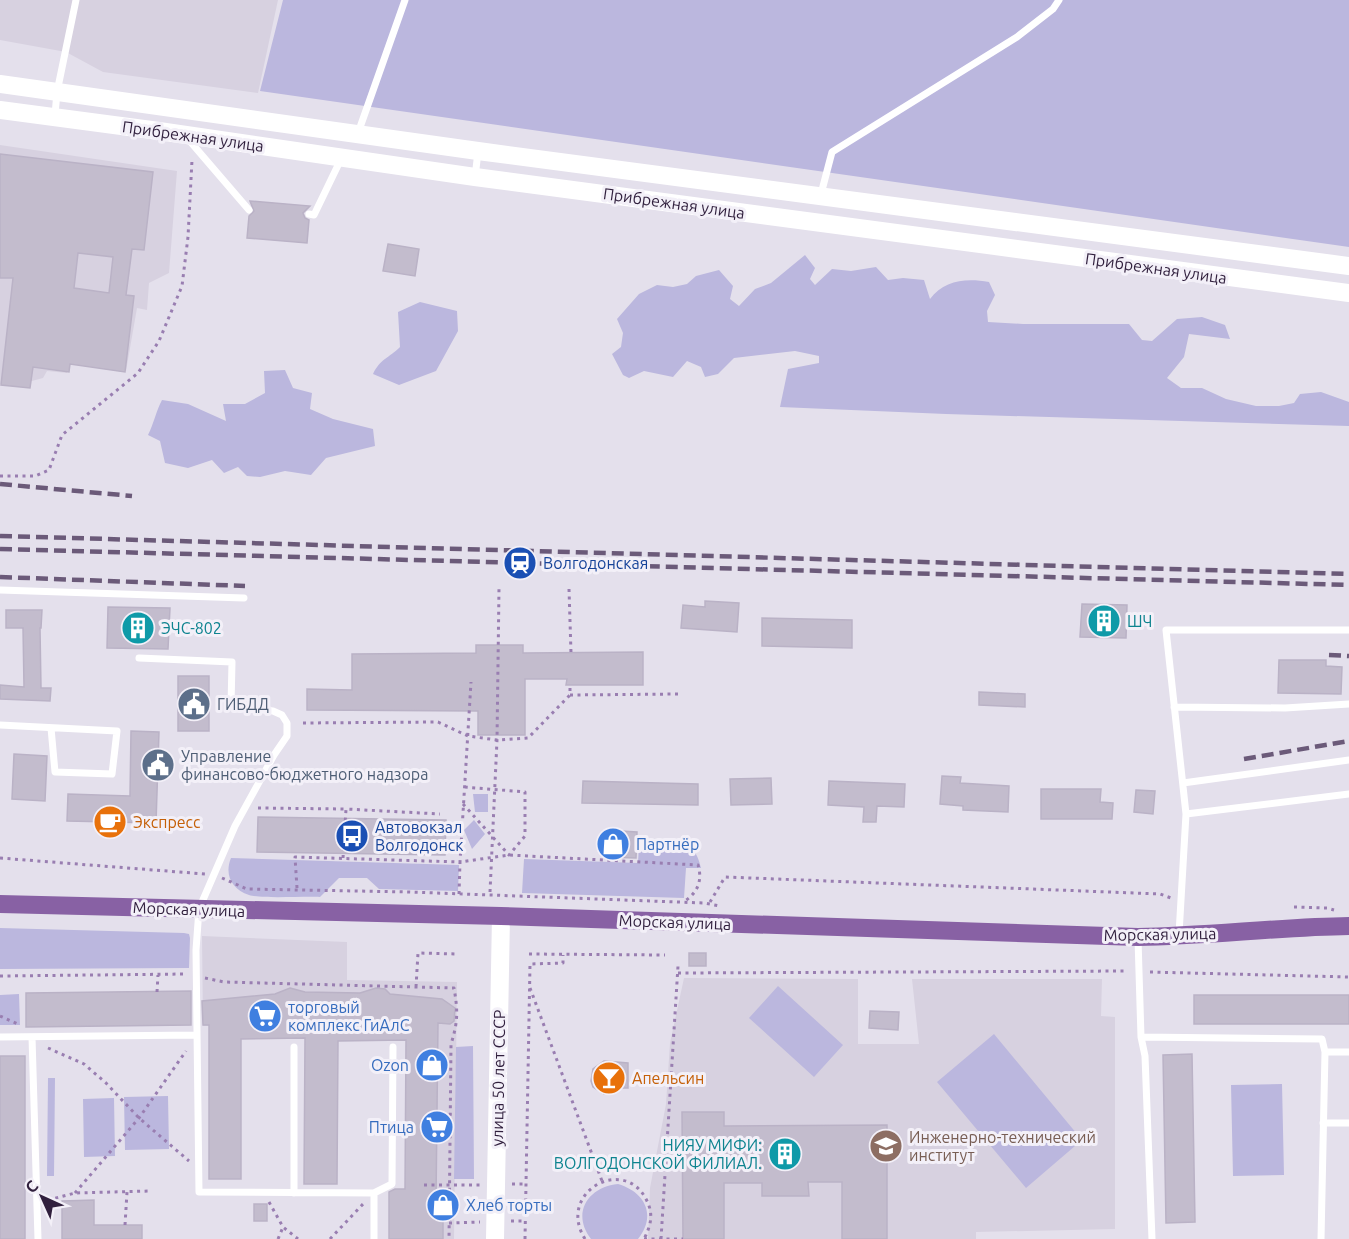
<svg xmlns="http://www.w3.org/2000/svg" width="1349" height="1239" viewBox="0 0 1349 1239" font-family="Ubuntu,sans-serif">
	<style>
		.built { fill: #d7d1e0 }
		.green { fill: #bbb7de }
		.building { fill: #c3bccd; stroke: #bab2c6; stroke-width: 1.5; fill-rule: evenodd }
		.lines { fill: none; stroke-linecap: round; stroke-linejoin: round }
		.path { stroke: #997eb1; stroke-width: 3; stroke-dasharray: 3 4.5; stroke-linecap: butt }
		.lane { stroke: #fff; stroke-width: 7 }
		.secondary { stroke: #fff; stroke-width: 18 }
		.primary { stroke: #8861a4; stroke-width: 18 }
		.rail { stroke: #6b5a79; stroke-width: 4.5; stroke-dasharray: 12 6; stroke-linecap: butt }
		.labels { text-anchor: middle; stroke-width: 6; stroke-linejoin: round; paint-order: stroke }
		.street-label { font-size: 16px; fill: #301f3d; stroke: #f3f0f8 }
		.transit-label { font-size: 16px; fill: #164399; stroke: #f3f0f8; text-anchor: start }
		.culture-label { font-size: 16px; fill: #0d838f; stroke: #f3f0f8; text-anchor: start }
		.service-label { font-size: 16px; fill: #4e5e75; stroke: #f3f0f8; text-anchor: start }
		.food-label { font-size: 16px; fill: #c56008; stroke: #f3f0f8; text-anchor: start }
		.shop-label { font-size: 16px; fill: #366cbe; stroke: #f3f0f8; text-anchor: start }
		.education-label { font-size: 16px; fill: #785e54; stroke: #f3f0f8; text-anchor: start }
	</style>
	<rect width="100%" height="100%" fill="#e4e0ec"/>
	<path class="built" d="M0,0H278L258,93L103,72L66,52L0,40Z
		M0,145L177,171L169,273L149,283L147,310L137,308L126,371L69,362L67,373L47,371L43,378L28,382L0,384Z
		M202,936L347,942V980L457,982L454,1239H432L436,1200L437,1024L203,1026Z
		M684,978L858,979V1044H919L912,979H1102L1101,1016L1115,1017V1229L976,1232V1239H648L650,1188L666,1104L670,1043Z"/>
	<path class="green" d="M283,0H1349V247L260,91Z
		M805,255L815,268L810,279L815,285L832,269L851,271L876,267L888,280L903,278L924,280L930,299C944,280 966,278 989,282L995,295L987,311L988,322L1023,324H1129L1142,340L1152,341L1177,319L1202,317L1225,325L1230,339L1189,334L1184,357L1167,378L1181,388H1202L1226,399L1256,406H1279L1294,403L1300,394L1321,392L1349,402V426L946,414L780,407L788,369L819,363V356L795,351L734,358L718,374L705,377L701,367L687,361L673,377L644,371L629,378L623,375L612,354L621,347L623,333L617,319L639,294L657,285L673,287L687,284L696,276L719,270L733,286L730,299L739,306L755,289L771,283Z
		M420,302L457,311L458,331L436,371L399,385L373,374C380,359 389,358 400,347L398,312Z
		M285,370L293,388L312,393L310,409L333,419L373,429L375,446L326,458L311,475L285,471L260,477L247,476L238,467L224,473L212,460L188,468L165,463L160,441L148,435C154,423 156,411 162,400L188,404L226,421L223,404H245L265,393L264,371Z
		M473,794H488V812H475Z
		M474,820L485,834L472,849L464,830Z
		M639,845C652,845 678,842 689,848C697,851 699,861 701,868H686L684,898L522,893L524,859L638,863Z
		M231,858L459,865L458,891L379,889L367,878H339L320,897C304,896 262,899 249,895C232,889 224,875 231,858Z
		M0,928L184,933L189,934L190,938L189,968L0,969Z
		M778,986L843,1045L814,1077L749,1018Z
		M19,994L20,1025H0V995Z
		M994,1034L1082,1140L1026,1188L937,1082Z
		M473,1046L474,1179H454L456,1047Z
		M48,1078H55L54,1176H47Z
		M1282,1084L1284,1175L1233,1176L1231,1085Z
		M168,1096L169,1149L125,1150L124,1097Z
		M114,1098L115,1156L84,1157L83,1099Z
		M618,1184C645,1192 657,1215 638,1239H591C571,1213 588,1187 618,1184Z"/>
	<path class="building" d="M0,154L153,172L144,250L132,249L126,295L134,296L125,372L70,364L69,372L33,367L30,388L1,385L13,278H0ZM78,253L113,257L109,293L74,288Z
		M250,201L310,206L303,213L305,218L309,220L307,243L247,238L249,216L254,211Z
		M388,244L419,249L415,276L383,271Z
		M705,601L739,603L737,632L681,628L683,605L705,607Z
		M1082,604L1127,605L1126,638L1080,637Z
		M108,607L170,608L168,649L107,648Z
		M6,610H42L41,628H40L41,688H51L50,701L0,699V685L24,687L23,628H6Z
		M762,618L852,620V648L762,646Z
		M476,645H523V653L643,652V685H566L567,679H525V735H478V711L307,710V689L352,690V654L476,653Z
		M1279,660H1326V666L1342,667L1341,694L1278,693Z
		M178,676H209V731H178Z
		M979,692L1025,694V707L979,705Z
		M131,731L159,732L156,823L67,821L68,794L130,796Z
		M14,754L47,756L45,801L12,799Z
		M942,776L961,777L960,783L1009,786L1008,812L963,810V806L940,804Z
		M771,778L772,804L731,805L730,779Z
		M583,781L698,784V805L582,803Z
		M829,781L905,784L904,807L877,806L876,822H863L864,807L828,805Z
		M1041,789H1101L1100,802L1113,803L1112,819H1041Z
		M1136,790L1155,791L1153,814L1134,812Z
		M258,817L446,820L445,855L257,852Z
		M605,830L637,832L636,858L604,857Z
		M689,953H706V966H689Z
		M290,988L305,992L360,993L376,988L385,989L390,994L442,999L455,1008L454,1021L450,1024L438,1023L436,1200H443V1239H389V1192L395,1189H405L406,1040L338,1041L337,1184H304L305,1038L241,1039V1179H209V1025H203L202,1001L275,994Z
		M191,991V1025L26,1027V993Z
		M1194,995H1349V1024H1194Z
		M870,1011L899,1012L898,1030L869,1028Z
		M1192,1054L1195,1222L1166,1223L1163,1055Z
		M0,1056H25V1239H0Z
		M604,1061L628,1063V1088H619L610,1094H604L593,1087L591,1081L593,1069Z
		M682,1112H724V1126L887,1125V1239H842V1182H808L809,1196H762V1183H724V1239H683Z
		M94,1200V1225H142V1239H62V1201Z
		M254,1204H267V1221H254Z"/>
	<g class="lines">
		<path class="path" d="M0,476H35L49,470L62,435L138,373L159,341L182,286L188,237L192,160
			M569,589L571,653
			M570,695L681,694
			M303,723L438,722L468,736L497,740L528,738L570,695V685
			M463,804L509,855L525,836V792L464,787
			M258,808L346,809
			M0,858L205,874
			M343,858L346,809L440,814
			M222,878L247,889L410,892L704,903L720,906
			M297,888L295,857L460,862L471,682
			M490,892L497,740L499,588
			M459,894L460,862L509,855L698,865C703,881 697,894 683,902
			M710,902L725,877L1160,894L1171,898
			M1294,907L1327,908L1334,910
			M529,954L665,955
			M1150,972L1349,977
			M678,973L1128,971
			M0,976L187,974
			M205,978L224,982L454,988C458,1011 458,1022 451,1044L449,1239
			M416,987L418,953L458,954
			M530,988L602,1181
			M157,992L158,975
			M0,1016L20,1025
			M48,1048L84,1064L106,1083L139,1118L189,1161
			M512,1184H525
			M424,1185H482
			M75,1193L139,1118L186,1051
			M48,1200L75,1193L150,1191
			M269,1202L283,1227L298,1239
			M511,1221H525
			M449,1223L480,1222
			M125,1225L127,1192
			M278,1239L283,1227
			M330,1239L364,1203
			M525,1239L530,964L563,963V955
			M585,1239C556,1193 623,1155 646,1199C654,1214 651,1225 644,1239
			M644,1239H683
			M661,1239L678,966"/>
		<path class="lane" d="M55,115L57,92L76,0
			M358,133L405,0
			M188,139L249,210
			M475,177L478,152
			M821,194L832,152L1017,37L1053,9L1059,0
			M309,214L314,215L341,159
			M0,590L244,598
			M1349,630H1166L1186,814L1349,794
			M139,658L232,662L231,706L273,711L282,715L287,723V736L274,755L235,826L199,909L196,950L199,1192L374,1193L392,1184L393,1047
			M1174,707L1285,708L1349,704
			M0,725L117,731L112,774L55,772L51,728
			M1183,783L1349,760
			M1179,934L1186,814
			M1138,939L1141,1037L1322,1039L1325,1052H1349
			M0,1037L197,1035
			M32,1037L38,1239
			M1141,1037L1145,1056L1152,1239
			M1323,1123H1349
			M294,1193V1047
			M374,1193V1239
			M1321,1239L1325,1052"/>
		<path class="secondary" d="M0,84L478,151L1349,266
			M0,110L159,131L475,177L1349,293
			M495,1239L501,916"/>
		<path class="primary" d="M0,904L501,916L1138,937C1208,936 1278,927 1349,926"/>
		<path class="rail" d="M0,484L132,496
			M0,536L1349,574
			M0,549L1349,585
			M0,577L245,586
			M1329,655L1349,656
			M1244,759L1349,741"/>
	</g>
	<defs>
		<symbol id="station-disc" viewBox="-11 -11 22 22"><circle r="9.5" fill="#1a4fb4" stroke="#f3f0f8"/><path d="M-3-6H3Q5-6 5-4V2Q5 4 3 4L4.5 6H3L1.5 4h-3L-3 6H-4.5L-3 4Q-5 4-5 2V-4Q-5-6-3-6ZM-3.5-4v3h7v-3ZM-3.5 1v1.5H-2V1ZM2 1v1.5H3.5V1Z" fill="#fff"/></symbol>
		<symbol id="building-disc" viewBox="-11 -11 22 22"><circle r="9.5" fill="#0f9aa8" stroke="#f3f0f8"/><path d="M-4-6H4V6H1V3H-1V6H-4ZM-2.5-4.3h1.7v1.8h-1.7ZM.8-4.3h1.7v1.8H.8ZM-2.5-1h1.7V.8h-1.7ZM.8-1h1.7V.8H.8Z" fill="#fff"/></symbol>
		<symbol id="civic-disc" viewBox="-11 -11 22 22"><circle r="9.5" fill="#5c6f8a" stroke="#f3f0f8"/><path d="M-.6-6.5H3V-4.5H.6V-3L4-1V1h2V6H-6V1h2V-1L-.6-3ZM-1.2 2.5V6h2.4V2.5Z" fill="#fff"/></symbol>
		<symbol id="cafe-disc" viewBox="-11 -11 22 22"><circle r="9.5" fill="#e8710a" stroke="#f3f0f8"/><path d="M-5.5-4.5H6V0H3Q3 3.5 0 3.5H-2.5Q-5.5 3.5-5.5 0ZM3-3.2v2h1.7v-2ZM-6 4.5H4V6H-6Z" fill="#fff"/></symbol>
		<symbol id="bus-disc" viewBox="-11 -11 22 22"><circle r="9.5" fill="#1a4fb4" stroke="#f3f0f8"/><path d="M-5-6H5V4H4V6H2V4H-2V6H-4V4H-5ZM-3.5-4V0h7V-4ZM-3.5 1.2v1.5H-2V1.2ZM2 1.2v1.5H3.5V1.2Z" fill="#fff"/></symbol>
		<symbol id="shop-disc" viewBox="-11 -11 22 22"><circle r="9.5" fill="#3f7fe0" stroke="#f3f0f8"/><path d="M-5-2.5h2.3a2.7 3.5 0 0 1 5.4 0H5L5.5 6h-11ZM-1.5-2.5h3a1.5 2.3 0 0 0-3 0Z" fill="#fff"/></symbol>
		<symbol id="supermarket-disc" viewBox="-11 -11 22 22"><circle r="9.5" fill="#3f7fe0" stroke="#f3f0f8"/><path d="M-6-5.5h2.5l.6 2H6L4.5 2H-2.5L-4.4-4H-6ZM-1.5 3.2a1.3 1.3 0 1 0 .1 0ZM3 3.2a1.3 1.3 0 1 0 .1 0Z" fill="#fff"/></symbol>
		<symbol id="bar-disc" viewBox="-11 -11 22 22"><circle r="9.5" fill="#e8710a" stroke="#f3f0f8"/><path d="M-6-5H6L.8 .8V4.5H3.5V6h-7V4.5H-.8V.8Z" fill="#fff"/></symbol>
		<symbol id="university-disc" viewBox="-11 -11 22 22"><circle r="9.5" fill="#8d6e63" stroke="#f3f0f8"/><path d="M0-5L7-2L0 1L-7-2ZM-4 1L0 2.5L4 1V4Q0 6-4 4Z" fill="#fff"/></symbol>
	</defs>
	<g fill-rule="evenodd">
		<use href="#station-disc" x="501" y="544" width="38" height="38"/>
		<use href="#building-disc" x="1085" y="602" width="38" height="38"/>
		<use href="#building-disc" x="119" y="609" width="38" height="38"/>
		<use href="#civic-disc" x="175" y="685" width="38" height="38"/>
		<use href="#civic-disc" x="139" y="746" width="38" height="38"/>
		<use href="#cafe-disc" x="91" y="803" width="38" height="38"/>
		<use href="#bus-disc" x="333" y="817" width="38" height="38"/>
		<use href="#shop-disc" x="594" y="825" width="38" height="38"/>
		<use href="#supermarket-disc" x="246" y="997" width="38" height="38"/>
		<use href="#shop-disc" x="413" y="1046" width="38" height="38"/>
		<use href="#bar-disc" x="590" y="1059" width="38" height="38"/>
		<use href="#supermarket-disc" x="418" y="1108" width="38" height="38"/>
		<use href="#university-disc" x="867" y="1127" width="38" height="38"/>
		<use href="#building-disc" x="766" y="1135" width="38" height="38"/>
		<use href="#shop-disc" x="424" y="1186" width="38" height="38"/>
	</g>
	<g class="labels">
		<g class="street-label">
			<text transform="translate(193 136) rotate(8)" y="6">Прибрежная улица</text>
			<text transform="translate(674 203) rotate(8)" y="6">Прибрежная улица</text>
			<text transform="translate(1156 268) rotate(8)" y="6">Прибрежная улица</text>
			<text transform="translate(189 909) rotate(2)" y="6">Морская улица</text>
			<text transform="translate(675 922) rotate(2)" y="6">Морская улица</text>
			<text transform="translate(1160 934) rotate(-1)" y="6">Морская улица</text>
			<text transform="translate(498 1078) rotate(-89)" y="6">улица 50 лет СССР</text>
		</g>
		<g class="transit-label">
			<text x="543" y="569">Волгодонская</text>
			<text x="375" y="833">Автовокзал<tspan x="375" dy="18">Волгодонск</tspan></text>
		</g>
		<g class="culture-label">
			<text x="1127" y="627">ШЧ</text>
			<text x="161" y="634">ЭЧС-802</text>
			<text x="762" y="1151" text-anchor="end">НИЯУ МИФИ:<tspan x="762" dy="18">ВОЛГОДОНСКОЙ ФИЛИАЛ.</tspan></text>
		</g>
		<g class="service-label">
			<text x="217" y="710">ГИБДД</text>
			<text x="181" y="762">Управление<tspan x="181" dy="18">финансово-бюджетного надзора</tspan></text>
		</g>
		<g class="food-label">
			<text x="133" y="828">Экспресс</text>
			<text x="632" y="1084">Апельсин</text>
		</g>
		<g class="shop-label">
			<text x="636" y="850">Партнёр</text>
			<text x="288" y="1013">торговый<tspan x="288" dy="18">комплекс ГиАлС</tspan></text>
			<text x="409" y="1071" text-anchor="end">Ozon</text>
			<text x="414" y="1133" text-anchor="end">Птица</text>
			<text x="466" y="1211">Хлеб торты</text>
		</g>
		<g class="education-label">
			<text x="909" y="1143">Инженерно-технический<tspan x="909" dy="18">институт</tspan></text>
		</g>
	</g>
	<g transform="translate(42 1197) rotate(315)" stroke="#f3f0f8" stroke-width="4.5" paint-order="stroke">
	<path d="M0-4.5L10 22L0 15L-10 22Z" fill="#301f3d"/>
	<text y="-9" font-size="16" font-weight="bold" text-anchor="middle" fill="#301f3d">С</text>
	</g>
</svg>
